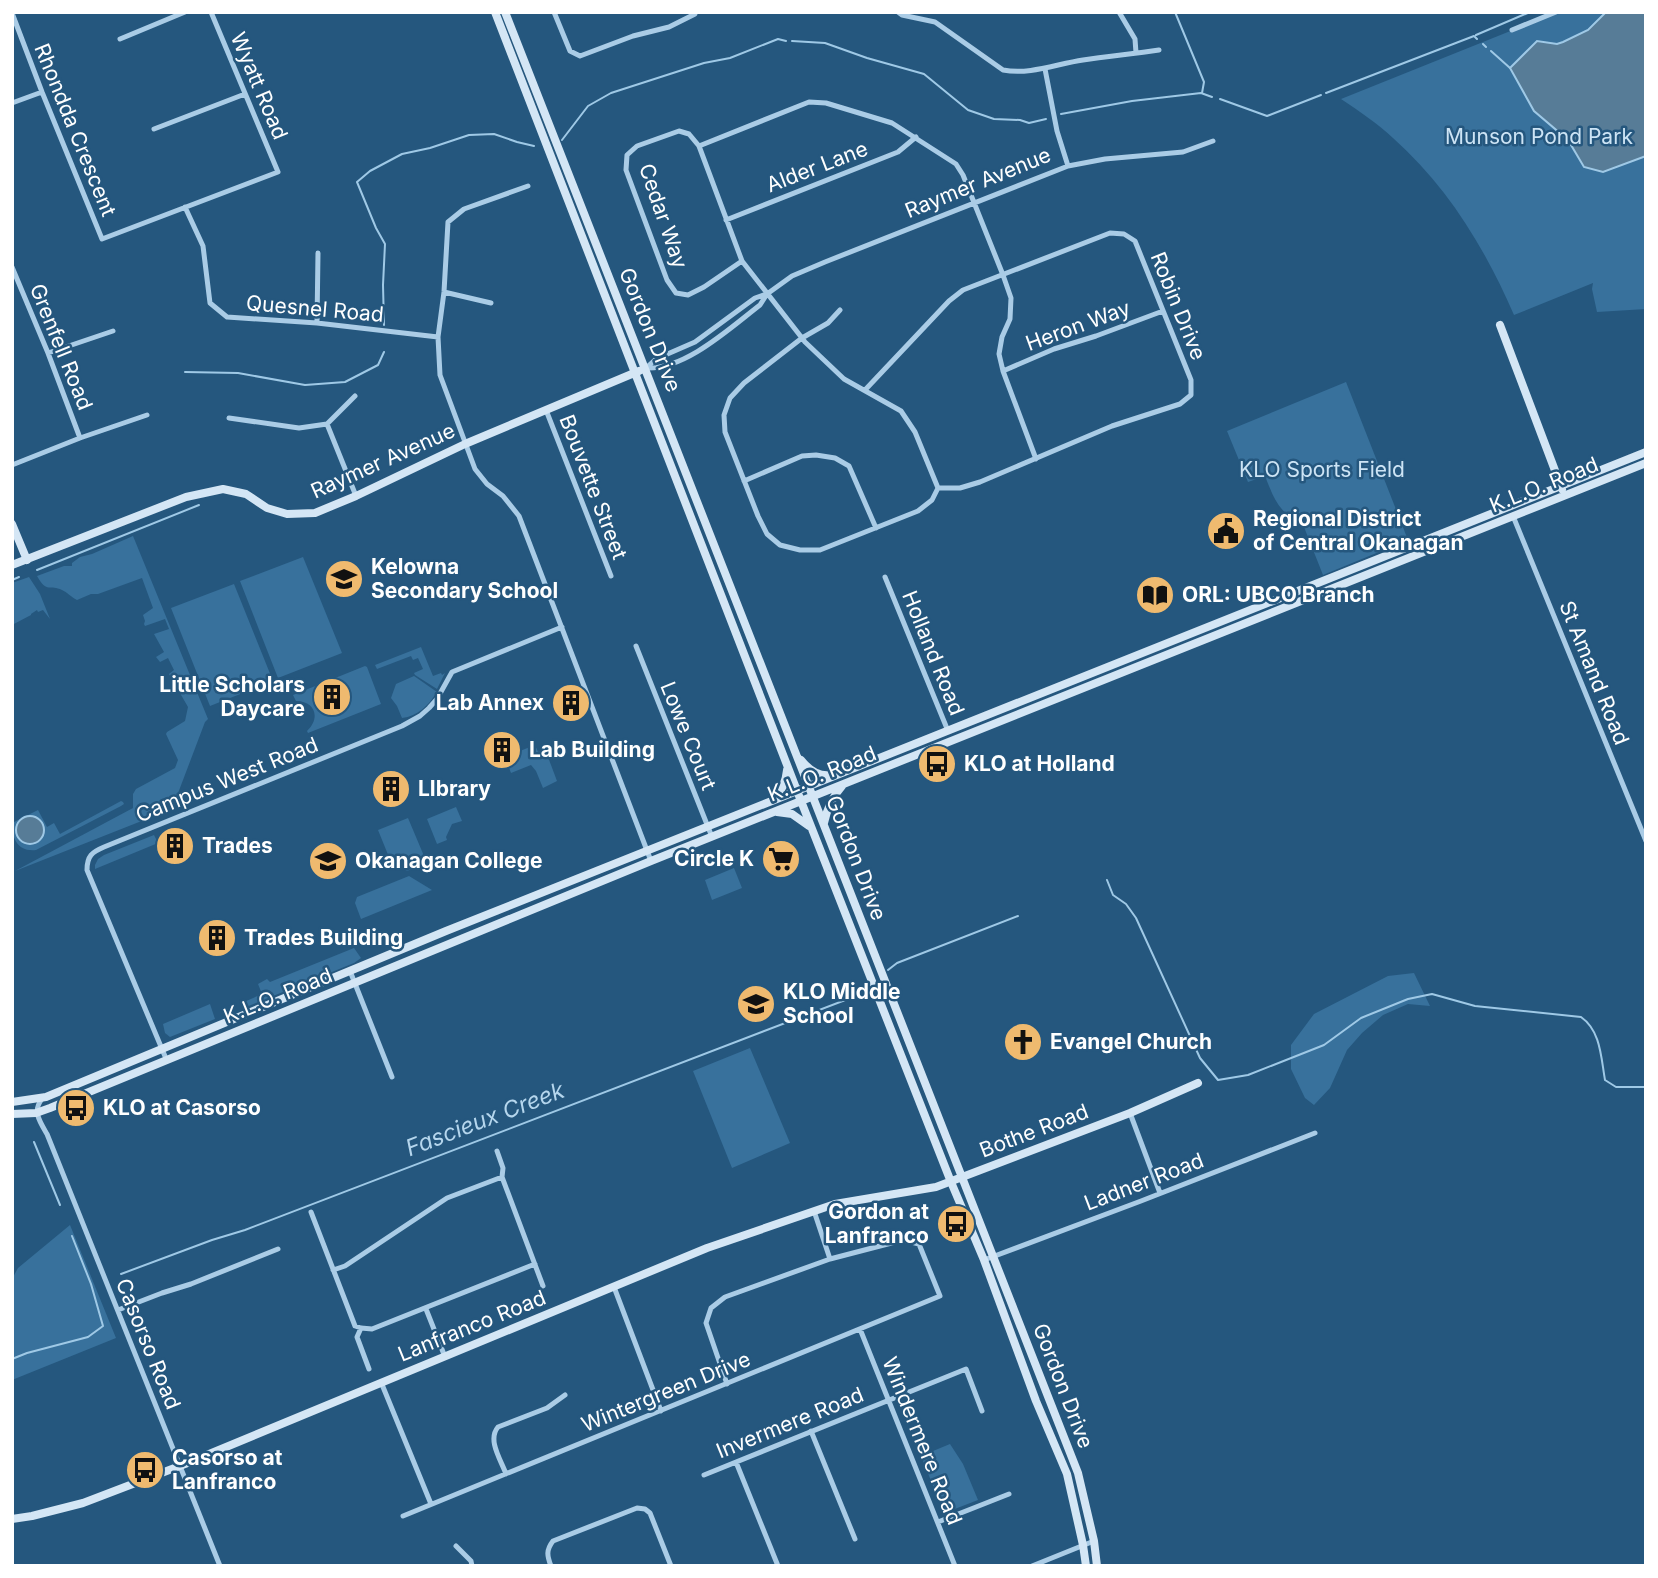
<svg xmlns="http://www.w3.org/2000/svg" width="1658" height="1578" viewBox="0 0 1658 1578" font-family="Inter,sans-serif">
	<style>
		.green { fill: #38719c; fill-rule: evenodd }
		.water { fill: #577c97; stroke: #9fc9e6; stroke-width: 2 }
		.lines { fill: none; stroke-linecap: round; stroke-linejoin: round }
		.stream { stroke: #9fc9e6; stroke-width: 2 }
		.street { stroke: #aacce6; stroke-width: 5 }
		.secondary { stroke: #d4e6f5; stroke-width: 8 }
		.labels { text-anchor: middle; stroke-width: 5; stroke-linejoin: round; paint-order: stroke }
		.street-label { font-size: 21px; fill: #fff; stroke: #25577e }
		.park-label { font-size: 21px; fill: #cde4f5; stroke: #25577e }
		.poi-label { font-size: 21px; font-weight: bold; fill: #fff; stroke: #25577e; text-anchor: start }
		.water-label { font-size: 23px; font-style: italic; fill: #b5d6ed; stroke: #25577e }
	</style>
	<rect width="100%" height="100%" fill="#25577e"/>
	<path class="green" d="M1558,12H1646V309L1597,312L1592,289L1593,283L1514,315C1485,248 1447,186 1393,138C1377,123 1359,111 1341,99Z
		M1346,382L1408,540L1323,575L1302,522C1279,515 1273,496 1265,476L1248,482L1227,431Z
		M133,536L208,719L205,722L172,809L15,871L133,808V794L136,789L175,768L178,760L166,734L167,732L185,721L188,707L169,674L174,670L168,658L160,662L156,657L164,652L154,634L169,629L165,619L145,626L144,624L145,621L143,615L153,608L142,578L98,594H91L77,600C71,597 67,592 62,590C50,584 47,594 37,576L64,566H72V563L80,557L92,554Z
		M303,557L342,653L278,678L240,581Z
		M29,577L40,594L50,619L43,610L38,612L37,610L31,614V615L12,625V583Z
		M234,584L273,681L210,706L171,608Z
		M421,647L433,676L441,673L442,675L445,673L437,689L415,675L414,673L423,669L418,658L413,660L411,656L377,669L375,665Z
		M365,666L367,667L381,704L308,733L307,731C321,718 315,701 296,701L293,695Z
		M414,676L437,692C428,706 418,716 402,718L397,706L391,698L396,684Z
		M535,745L538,752L545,749L557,781L543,788L536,771L531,765L511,773L505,757Z
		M121,801L123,802L124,804L121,806L36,850C18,852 12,839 12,823L38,810L47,827L54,823L60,834ZM26,816L36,817L44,832L40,840L37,843L19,839C13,829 17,823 26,816Z
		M456,807L462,821L452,824L446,837L447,840L437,844L427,819Z
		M408,818L424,856L418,858L421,865L407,871L391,862L378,830Z
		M154,835L158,843L95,869V865L98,859L104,855Z
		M734,868L742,888L712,900L705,880Z
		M409,876L432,890L361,919L355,903L357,897Z
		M354,948L361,958L354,963L246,1007L244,1002L262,994L258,984L267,979L270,982Z
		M1414,973L1430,1006L1408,1004L1383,1015L1362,1033L1347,1050L1330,1088L1314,1105L1305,1098L1291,1069V1045L1314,1014L1388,976Z
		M210,1004L215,1019L170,1037L165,1033L163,1024Z
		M750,1048L790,1143L732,1168L693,1071Z
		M70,1225L116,1338L12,1380V1279L18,1268Z
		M950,1444L963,1464L978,1500L947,1512L942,1508L921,1456Z"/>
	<path class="water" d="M1606,12H1646V156L1603,172L1584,167L1568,140L1534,111L1510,68L1537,41L1557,44L1563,42L1588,30Z
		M16 830a14 14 0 1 1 28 0a14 14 0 1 1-28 0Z"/>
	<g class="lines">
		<path class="stream" d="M1175,12L1204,82L1202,93
			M1476,35L1530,12
			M792,41L825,43L867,58L924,74L968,110L994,119L1020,120L1029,123L1046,119
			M1483,44L1486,47
			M1491,51L1510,68
			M1326,93L1474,36L1477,39
			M1220,99L1267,116L1321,95
			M1061,114L1132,101L1201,93L1212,97
			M562,140L588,106L611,93L704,63L730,58L778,39L786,41
			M384,325L383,285L385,244L376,228L357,182L370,171L402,154L430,148L469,135L494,134L517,142L534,146
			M185,372L238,373L305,385L345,382L378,365L384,352
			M37,570L199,505
			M12,580L19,577
			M1107,880L1113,895L1126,904L1136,918L1200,1058L1218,1080L1248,1075L1324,1045L1361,1018L1408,999L1432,994L1475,1006L1581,1017C1601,1031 1601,1058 1605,1080L1616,1087H1646
			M888,970L897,963L1018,916
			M34,1142L60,1205
			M121,1274L212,1240L245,1230L861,994
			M12,1359L27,1353L88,1337L103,1326L91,1284L72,1236"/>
		<path class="street" d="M554,12L570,51L580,56L633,36L669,27L695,14V12
			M898,12L902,15L935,22L1003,70C1030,75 1056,64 1083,60C1108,56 1134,54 1159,50
			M1119,12L1135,39L1136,53
			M12,13L42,92L102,239L278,172L211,12
			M1512,30L1556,12
			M120,39L185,12
			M1045,69L1057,131L1068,166
			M12,103L42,92
			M154,129L245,94
			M699,146L809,102L826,103L892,123L956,164L963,175L1003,275L1011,298L1010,319L1002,337L999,354L1003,371L1036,459
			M528,186L464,209L448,222L444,292L438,337L440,375L475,469L487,484L503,496L519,516L651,861
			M185,207L203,246L210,303L227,317L317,323L438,337
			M726,220L898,152L916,137
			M742,261L704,287L688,295L676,293L667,280L626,170L627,155L637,146L679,131L689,134L699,146L742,261L802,338L805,342L844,379L901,411L915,432L938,488L932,500L918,511L820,550H800L780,545L767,534L758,516L725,432L724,415L730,398L744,383L802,338L828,323L840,310
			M12,267L48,353L80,438
			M444,292L491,303
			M317,323L318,253
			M48,353L113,331
			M646,368L656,359L695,342L755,298L767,294L792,276L825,262L1068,166L1105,159L1183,152L1213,141
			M646,368C685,370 730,328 760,305L767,294
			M1003,371L1054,349L1096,336L1163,311
			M865,390L949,301L963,290L1110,233L1124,234L1135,241L1191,380V395L1180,404L1112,426L980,482L960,488H938
			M546,410L611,576
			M229,418L299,428L327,424L356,496
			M327,424L355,396
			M12,465L80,438L147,415
			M744,481L802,456L816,455L835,458L849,466L876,528
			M1513,516L1646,841
			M885,577L948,731
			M636,646L712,837
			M350,971L392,1077
			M167,1061L87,870C87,856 92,852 104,847L402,726L420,716L429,708L437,699L452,672L562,627
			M42,1099C32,1111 40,1122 47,1134L220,1566
			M1130,1113L1160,1193
			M497,1151L503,1168L502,1177L543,1286
			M814,1211L830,1259
			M311,1212L355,1326L361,1328L372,1329L535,1264
			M984,1260L1141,1201L1315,1133
			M333,1270L345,1266L447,1198L502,1177
			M614,1287L661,1411
			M426,1309L445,1357
			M118,1310L162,1293L191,1284L278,1249
			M361,1328L357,1337L369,1369
			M860,1329L955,1566
			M381,1382L431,1504
			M811,1431L855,1539
			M736,1462L778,1566
			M506,1474C501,1460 487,1440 498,1427L547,1408L565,1395
			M704,1475L966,1369L982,1411
			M403,1516L940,1296L919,1244L903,1240L830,1259L725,1297L711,1308L706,1323L727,1384
			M938,1522L1009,1494
			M456,1546L471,1561L472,1566
			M551,1566C547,1556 546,1550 553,1541L637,1508L645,1509L650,1513L671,1566
			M1032,1566L1094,1541"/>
		<path class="secondary" d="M495,12L801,801L951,1182L984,1260L1036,1401L1067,1474L1083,1545L1086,1566
			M505,12L1078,1473L1094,1541L1097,1566
			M1500,325L1562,489
			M12,524L27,560
			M12,565L186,497L223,489L246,494L267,508L287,514L315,513L356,496L465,444L639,371
			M801,760C809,770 819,777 831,775
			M774,799C782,791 786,781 787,770
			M777,812L792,814L809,826
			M824,823C827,809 832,797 842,786
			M12,1102L46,1097L446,931L1646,452
			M12,1114L36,1113L50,1108L651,861L1646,463
			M12,1519L32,1516L83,1503L185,1464L707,1248L835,1204L936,1187L1130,1113L1198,1083"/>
	</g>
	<defs>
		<symbol id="civic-disc" viewBox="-11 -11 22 22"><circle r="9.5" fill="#efba6f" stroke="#25577e"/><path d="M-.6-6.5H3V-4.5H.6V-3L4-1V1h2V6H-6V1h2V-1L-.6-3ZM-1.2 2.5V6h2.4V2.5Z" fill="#111"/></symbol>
		<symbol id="school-disc" viewBox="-11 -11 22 22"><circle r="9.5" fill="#efba6f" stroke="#25577e"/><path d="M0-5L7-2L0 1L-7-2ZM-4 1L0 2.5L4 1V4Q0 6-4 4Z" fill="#111"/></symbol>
		<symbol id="library-disc" viewBox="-11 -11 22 22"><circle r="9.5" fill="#efba6f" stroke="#25577e"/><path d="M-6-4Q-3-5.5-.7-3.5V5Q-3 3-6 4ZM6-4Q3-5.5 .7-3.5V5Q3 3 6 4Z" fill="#111"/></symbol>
		<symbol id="building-disc" viewBox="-11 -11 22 22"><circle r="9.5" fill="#efba6f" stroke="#25577e"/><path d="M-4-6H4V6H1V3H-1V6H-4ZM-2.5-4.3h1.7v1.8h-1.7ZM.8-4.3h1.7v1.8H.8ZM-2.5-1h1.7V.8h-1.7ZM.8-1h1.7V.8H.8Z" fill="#111"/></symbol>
		<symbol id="bus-disc" viewBox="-11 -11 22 22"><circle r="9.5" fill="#efba6f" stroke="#25577e"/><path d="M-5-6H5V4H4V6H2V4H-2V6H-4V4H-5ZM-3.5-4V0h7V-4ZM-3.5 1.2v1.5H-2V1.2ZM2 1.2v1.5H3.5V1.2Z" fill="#111"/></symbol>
		<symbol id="supermarket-disc" viewBox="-11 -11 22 22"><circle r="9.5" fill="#efba6f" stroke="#25577e"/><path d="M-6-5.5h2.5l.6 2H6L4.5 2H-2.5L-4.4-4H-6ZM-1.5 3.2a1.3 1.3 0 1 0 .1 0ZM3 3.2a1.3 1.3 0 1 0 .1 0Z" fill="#111"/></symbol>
		<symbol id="university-disc" viewBox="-11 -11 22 22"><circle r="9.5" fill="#efba6f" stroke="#25577e"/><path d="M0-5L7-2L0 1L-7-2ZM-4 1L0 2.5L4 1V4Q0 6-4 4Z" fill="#111"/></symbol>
		<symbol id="church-disc" viewBox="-11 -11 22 22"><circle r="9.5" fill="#efba6f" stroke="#25577e"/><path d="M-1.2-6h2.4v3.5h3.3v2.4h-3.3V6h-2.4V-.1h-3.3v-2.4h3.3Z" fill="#111"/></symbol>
	</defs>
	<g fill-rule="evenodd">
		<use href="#civic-disc" x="1204" y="509" width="44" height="44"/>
		<use href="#school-disc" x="322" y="557" width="44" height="44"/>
		<use href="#library-disc" x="1133" y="573" width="44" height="44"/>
		<use href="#building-disc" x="310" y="675" width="44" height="44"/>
		<use href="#building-disc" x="549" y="681" width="44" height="44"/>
		<use href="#building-disc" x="480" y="728" width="44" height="44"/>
		<use href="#bus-disc" x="915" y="742" width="44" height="44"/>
		<use href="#building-disc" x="369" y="767" width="44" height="44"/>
		<use href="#building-disc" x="153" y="824" width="44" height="44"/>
		<use href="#supermarket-disc" x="759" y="837" width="44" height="44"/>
		<use href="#university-disc" x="306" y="839" width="44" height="44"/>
		<use href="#building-disc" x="195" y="916" width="44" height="44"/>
		<use href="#school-disc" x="734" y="982" width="44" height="44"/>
		<use href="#church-disc" x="1001" y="1020" width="44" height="44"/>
		<use href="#bus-disc" x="54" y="1086" width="44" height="44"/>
		<use href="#bus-disc" x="934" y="1202" width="44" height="44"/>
		<use href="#bus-disc" x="123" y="1448" width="44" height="44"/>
	</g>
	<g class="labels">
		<g class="street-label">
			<text transform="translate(259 86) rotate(67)" y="7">Wyatt Road</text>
			<text transform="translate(75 130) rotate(68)" y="7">Rhondda Crescent</text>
			<text transform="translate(817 167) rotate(-21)" y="7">Alder Lane</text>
			<text transform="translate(978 183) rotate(-22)" y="7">Raymer Avenue</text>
			<text transform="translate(663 216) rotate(71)" y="7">Cedar Way</text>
			<text transform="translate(1178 306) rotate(68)" y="7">Robin Drive</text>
			<text transform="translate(315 309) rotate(5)" y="7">Quesnel Road</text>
			<text transform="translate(1078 326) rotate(-20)" y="7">Heron Way</text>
			<text transform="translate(650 330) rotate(68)" y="7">Gordon Drive</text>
			<text transform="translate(61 347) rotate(68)" y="7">Grenfell Road</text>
			<text transform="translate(383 461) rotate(-24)" y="7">Raymer Avenue</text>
			<text transform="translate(1544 485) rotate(-22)" y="7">K.L.O. Road</text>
			<text transform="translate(593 487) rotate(69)" y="7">Bouvette Street</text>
			<text transform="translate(933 653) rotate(68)" y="7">Holland Road</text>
			<text transform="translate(1594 673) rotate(68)" y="7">St Amand Road</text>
			<text transform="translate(688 736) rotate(68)" y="7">Lowe Court</text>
			<text transform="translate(822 774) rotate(-22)" y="7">K.L.O. Road</text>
			<text transform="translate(227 780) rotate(-22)" y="7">Campus West Road</text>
			<text transform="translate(856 858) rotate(69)" y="7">Gordon Drive</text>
			<text transform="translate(278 996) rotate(-22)" y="7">K.L.O. Road</text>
			<text transform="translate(1034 1131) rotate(-21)" y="7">Bothe Road</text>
			<text transform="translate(1144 1182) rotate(-21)" y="7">Ladner Road</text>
			<text transform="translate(472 1326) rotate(-22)" y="7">Lanfranco Road</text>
			<text transform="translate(148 1344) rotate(68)" y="7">Casorso Road</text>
			<text transform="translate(1063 1386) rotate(69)" y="7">Gordon Drive</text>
			<text transform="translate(666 1392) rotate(-22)" y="7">Wintergreen Drive</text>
			<text transform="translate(790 1423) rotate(-22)" y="7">Invermere Road</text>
			<text transform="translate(922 1441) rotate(68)" y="7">Windermere Road</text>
		</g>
		<g class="park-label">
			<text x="1539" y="144">Munson Pond Park</text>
			<text x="1322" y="477">KLO Sports Field</text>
		</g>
		<g class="poi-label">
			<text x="1253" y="526">Regional District<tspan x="1253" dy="24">of Central Okanagan</tspan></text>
			<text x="371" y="574">Kelowna<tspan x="371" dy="24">Secondary School</tspan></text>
			<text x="1182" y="602">ORL: UBCO Branch</text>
			<text x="305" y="692" text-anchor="end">Little Scholars<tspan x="305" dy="24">Daycare</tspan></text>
			<text x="544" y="710" text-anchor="end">Lab Annex</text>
			<text x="529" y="757">Lab Building</text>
			<text x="964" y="771">KLO at Holland</text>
			<text x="418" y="796">LIbrary</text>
			<text x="202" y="853">Trades</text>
			<text x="754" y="866" text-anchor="end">Circle K</text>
			<text x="355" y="868">Okanagan College</text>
			<text x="244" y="945">Trades Building</text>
			<text x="783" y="999">KLO Middle<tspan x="783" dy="24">School</tspan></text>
			<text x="1050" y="1049">Evangel Church</text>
			<text x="103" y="1115">KLO at Casorso</text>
			<text x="929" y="1219" text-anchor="end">Gordon at<tspan x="929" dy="24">Lanfranco</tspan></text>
			<text x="172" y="1465">Casorso at<tspan x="172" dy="24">Lanfranco</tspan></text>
		</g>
		<g class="water-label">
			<text transform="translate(485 1119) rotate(-21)" y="8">Fascieux Creek</text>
		</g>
	</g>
	<rect width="1658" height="1578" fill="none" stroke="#ffffff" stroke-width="28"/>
</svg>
